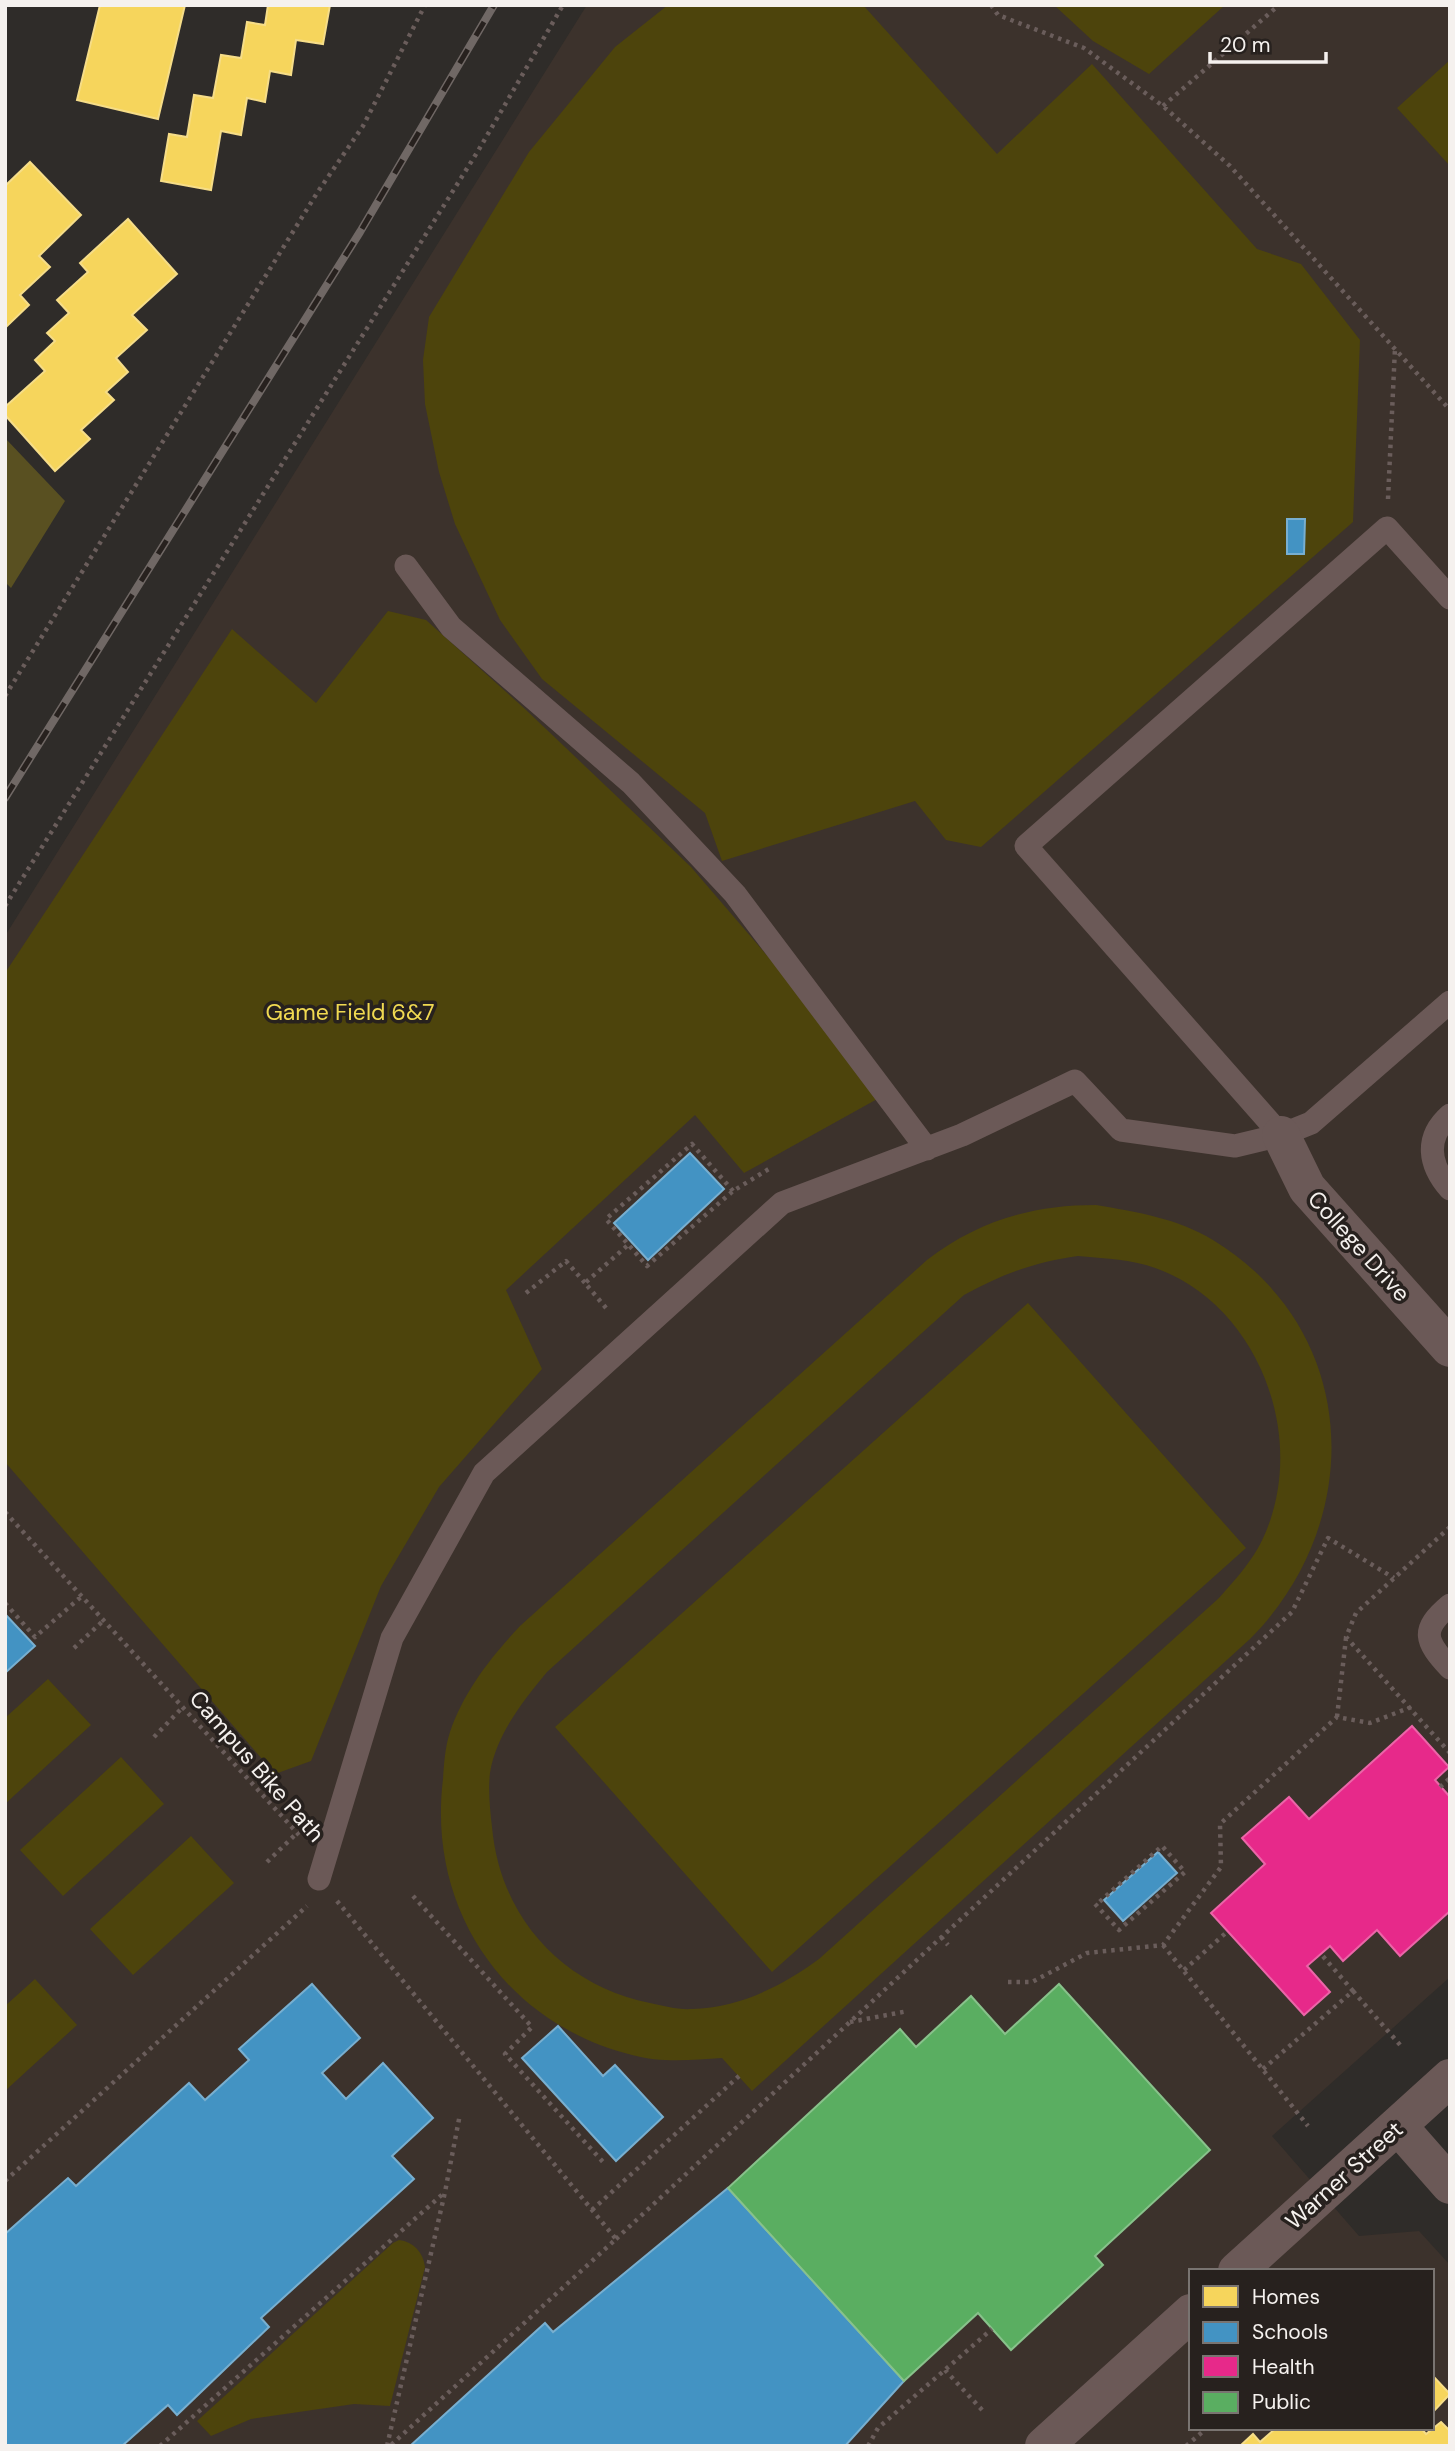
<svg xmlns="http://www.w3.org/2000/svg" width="1455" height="2451" viewBox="0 0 1455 2451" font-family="'DM Sans',sans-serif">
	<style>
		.built { fill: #3c322c; fill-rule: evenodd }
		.green { fill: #4d440c; fill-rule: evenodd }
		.forest { fill: #595021 }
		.homes { fill: #f6d55c; stroke: #f6dd88; stroke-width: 2 }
		.schools { fill: #4393c3; stroke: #78afd0; stroke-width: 2 }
		.health { fill: #e7298a; stroke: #eb65a8; stroke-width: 2 }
		.public { fill: #5aae61; stroke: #88c28b; stroke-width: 2 }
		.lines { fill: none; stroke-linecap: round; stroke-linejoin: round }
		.path { stroke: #6a5d5b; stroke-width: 4.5; stroke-dasharray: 3.5 5; stroke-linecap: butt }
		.lane { stroke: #6b5957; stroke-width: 23 }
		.street { stroke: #6b5957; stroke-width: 38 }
		.rail-casing { stroke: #706865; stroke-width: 8 }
		.rail { stroke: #27211e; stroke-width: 5; stroke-dasharray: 16; stroke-linecap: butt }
		.labels { text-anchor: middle; stroke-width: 7; stroke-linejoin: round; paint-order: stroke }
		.park-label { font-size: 23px; fill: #f0d951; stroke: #27211e }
		.street-label { font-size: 23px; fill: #f5f1ee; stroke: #27211e }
	</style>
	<rect width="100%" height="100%" fill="#2f2c29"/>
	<path class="built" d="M587,5H1450V1977L1272,2136L1359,2236L1419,2231L1450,2265V2446H5V936ZM1191,2271H1432V2428H1191Z"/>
	<path class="green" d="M668,5H863L997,154L1092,64L1257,249L1301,264L1360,340L1353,522L981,847L946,840L915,801L722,861L705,813L542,679L500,620L455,524L439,472L425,404L423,360L429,317L529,152L615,47Z
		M1054,5H1225L1149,74L1093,41Z
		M1450,60V166L1397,108Z
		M388,611L426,620L525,709L691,867L825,1023L879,1098L744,1173L695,1115L506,1290L542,1369L439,1487L381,1586L311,1761L275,1774L5,1462V973L232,629L316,703Z
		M1096,1205C1136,1212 1177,1218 1213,1240C1361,1330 1367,1521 1250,1639L752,2091L722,2058C692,2060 661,2063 632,2055C504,2023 427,1909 443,1779C444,1764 445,1747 450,1732C464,1691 491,1657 520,1626L927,1260C978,1221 1032,1205 1096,1205ZM1078,1256C1101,1258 1123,1259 1146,1265C1260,1298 1314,1446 1258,1548C1247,1567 1233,1582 1219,1598L819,1959C782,1986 739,2008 692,2009C679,2010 663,2006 650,2003C562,1985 500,1917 492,1827C490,1810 488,1790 490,1773C496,1735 523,1701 547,1672L964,1295C1002,1274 1035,1262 1078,1256Z
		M1028,1303L1246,1548L772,1972L555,1727Z
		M48,1679L91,1725L5,1804V1718Z
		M121,1757L164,1804L63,1896L20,1850Z
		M191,1836L234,1883L133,1975L90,1929Z
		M35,1979L77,2025L5,2091V2006Z
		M399,2240C414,2242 423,2252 425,2267L390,2406L354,2404L251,2419L211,2436L197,2421L393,2243Z"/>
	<path class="forest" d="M5,438L65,501L11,588L5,582Z"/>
	<path class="homes" d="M100,5H185L158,119L77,100Z
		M268,5H330L323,44L296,40L291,75L270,71L265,102L247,98L241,135L221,131L211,190L161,181L169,134L187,137L194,95L213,98L221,55L241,58L247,22L265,25Z
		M30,162L81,215L39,256L50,267L20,295L29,305L5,328V186Z
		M128,219L177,274L132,315L147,330L116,358L128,372L106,392L114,400L81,430L90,439L55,471L5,415V407L45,371L35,360L55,341L47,333L69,313L57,300L88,272L80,263Z
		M1432,2375L1450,2394L1432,2413Z
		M1441,2422L1450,2431V2446H1240L1253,2434L1260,2442L1276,2428H1421L1426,2434Z"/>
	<path class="schools" d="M1287,519H1305L1304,554H1287Z
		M690,1153L724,1189L648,1260L614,1223Z
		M5,1614L35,1646L5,1673Z
		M1158,1852L1177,1873L1123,1921L1104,1900Z
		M312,1984L360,2038L322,2073L346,2099L383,2063L433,2118L392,2156L414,2179L261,2318L269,2327L177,2415L168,2405L122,2446H5V2234L68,2178L76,2186L189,2083L205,2100L249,2060L239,2049Z
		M558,2026L603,2076L615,2065L663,2117L616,2161L522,2058Z
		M728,2188L904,2381L845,2446H410L545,2323L553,2332Z"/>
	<path class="health" d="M1412,1726L1449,1767L1435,1780L1450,1797V1911L1400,1956L1377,1930L1343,1961L1330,1946L1307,1966L1330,1992L1304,2015L1211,1913L1265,1864L1242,1838L1289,1797L1309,1819Z"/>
	<path class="public" d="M1059,1984L1210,2150L1095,2256L1103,2265L1011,2350L978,2313L904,2381L728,2188L900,2029L916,2047L971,1996L1005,2034Z"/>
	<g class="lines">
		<path class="path" d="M991,5L998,15L1084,48L1163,106L1230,166L1450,410
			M1163,106L1279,5
			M1388,499L1395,348
			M5,696L317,193L363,126L425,5
			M5,906L478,151L563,5
			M733,1191L692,1144L606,1219L647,1266L733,1191L772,1167
			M526,1293L566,1261L585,1283
			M606,1308L585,1283L628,1245
			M5,1512L299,1835
			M1450,1527L1356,1613L1346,1637L1450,1753
			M5,1603L35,1637L82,1596
			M74,1648L104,1620
			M1337,1717L1346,1638
			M154,1737L183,1707
			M1440,1787L1450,1778
			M267,1862L297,1833
			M413,1896L532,2027L505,2054L603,2162
			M337,1901L616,2239L390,2446
			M1095,1904L1096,1905L1119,1930L1185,1872L1162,1846L1096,1905
			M941,1937L948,1945
			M1163,1945L1308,2126
			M1184,1970L1228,1931
			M1008,1982H1032L1087,1953L1163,1945L1221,1867L1220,1824L1337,1717L1370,1723L1414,1706
			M1353,1991L1401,2046
			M850,2022L908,2011
			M1263,2069L1353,1991L1321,1954
			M5,2181L307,1906
			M592,2210L739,2076
			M616,2239L1292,1612L1328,1538L1394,1578
			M945,2370L984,2412
			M160,2446L445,2192
			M387,2446L445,2192L460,2114
			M868,2446L878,2428L992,2329
			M1186,2446L1207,2428"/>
		<path class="lane" d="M406,566L451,627L631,783L735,894L927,1149
			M1450,1115C1424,1138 1429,1165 1450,1189
			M1281,1135L1026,846L1387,528L1450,598
			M1450,1605C1420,1630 1425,1641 1450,1668
			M319,1879L392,1638L484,1473L782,1203L962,1135L1075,1081L1121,1130L1235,1146L1281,1135L1311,1123L1450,1002"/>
		<path class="street" d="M1281,1135L1307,1188L1450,1348
			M1399,2127L1450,2185
			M1237,2271L1450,2078
			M1044,2446L1191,2313"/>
		<defs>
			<path id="rail" d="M5,798L360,232L494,5"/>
		</defs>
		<use href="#rail" class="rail-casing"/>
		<use href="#rail" class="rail"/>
	</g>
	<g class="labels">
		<g class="park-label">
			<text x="350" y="1020">Game Field 6&amp;7</text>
		</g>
		<g class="street-label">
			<text transform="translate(1359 1246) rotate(48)" y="8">College Drive</text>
			<text transform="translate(257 1766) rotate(49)" y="8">Campus Bike Path</text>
			<text transform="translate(1344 2175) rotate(-42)" y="8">Warner Street</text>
		</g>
	</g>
	<rect width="1455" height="2451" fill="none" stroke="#f5f1ee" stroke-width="14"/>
	<rect x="1189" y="2269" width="245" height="161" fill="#27211e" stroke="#797471" stroke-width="2"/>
	<rect x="1203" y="2286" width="35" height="21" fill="#f6d55c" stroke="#797471" stroke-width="2"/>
	<text x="1252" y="2304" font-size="21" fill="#f5f1ee">Homes</text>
	<rect x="1203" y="2322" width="35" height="21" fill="#4393c3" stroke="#797471" stroke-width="2"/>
	<text x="1252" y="2339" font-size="21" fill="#f5f1ee">Schools</text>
	<rect x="1203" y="2356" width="35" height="21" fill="#e7298a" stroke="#797471" stroke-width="2"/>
	<text x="1252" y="2374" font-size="21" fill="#f5f1ee">Health</text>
	<rect x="1203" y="2392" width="35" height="21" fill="#5aae61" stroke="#797471" stroke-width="2"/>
	<text x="1252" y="2409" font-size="21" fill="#f5f1ee">Public</text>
	<path d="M1210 52v10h116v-10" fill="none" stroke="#f5f1ee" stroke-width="3.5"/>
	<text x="1220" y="52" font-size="21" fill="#f5f1ee" stroke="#27211e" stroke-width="5" paint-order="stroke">20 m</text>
</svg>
